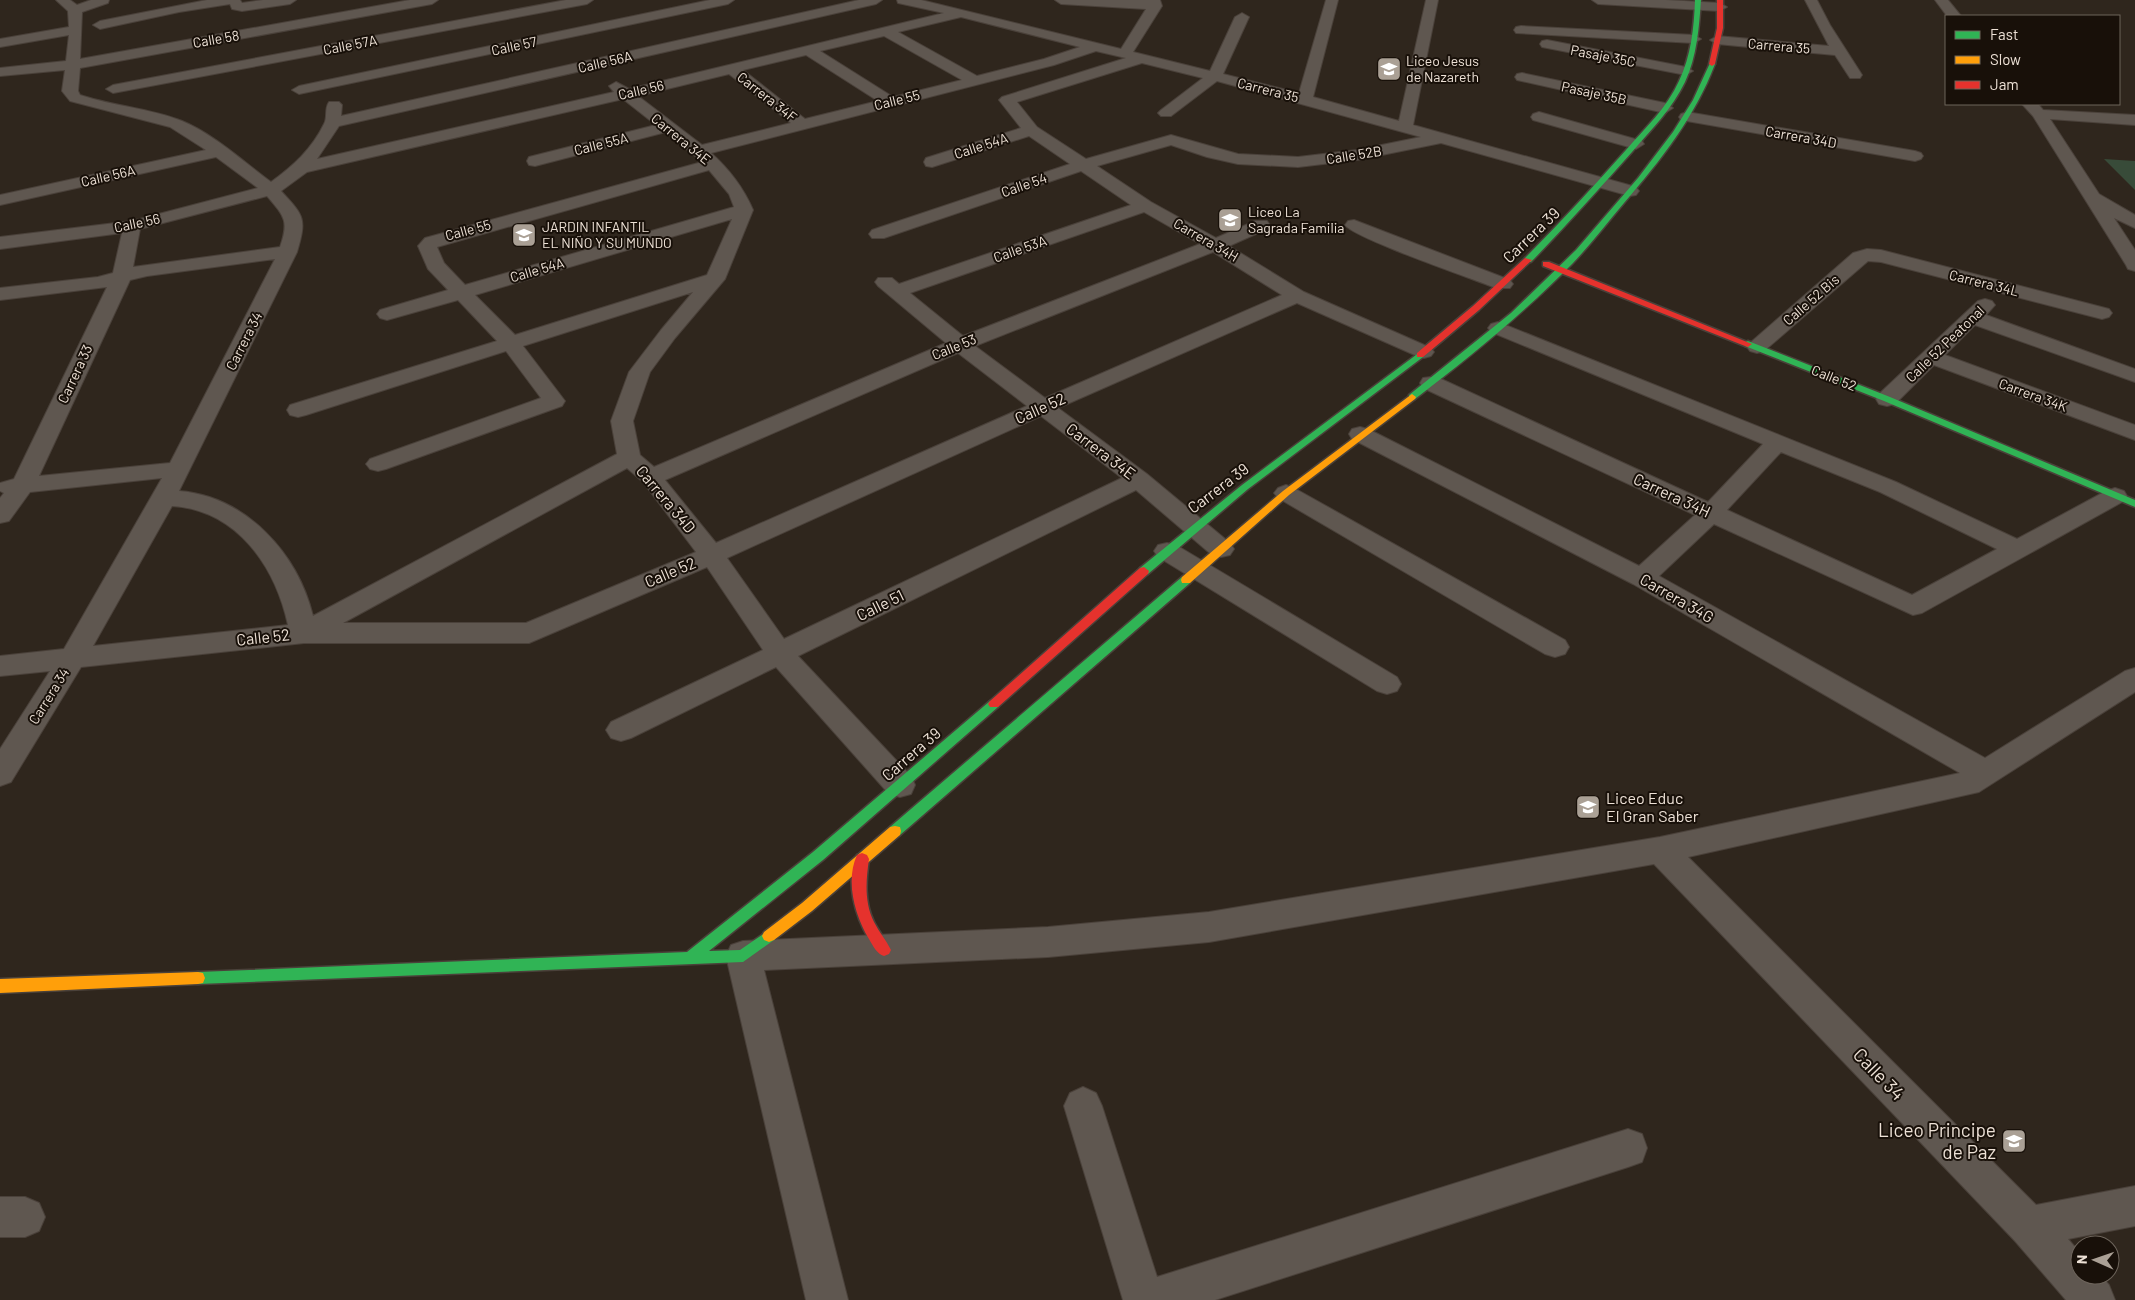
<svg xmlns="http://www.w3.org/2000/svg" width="2135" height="1300" viewBox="0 0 2135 1300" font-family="Barlow,sans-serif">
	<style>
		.green { fill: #384b39 }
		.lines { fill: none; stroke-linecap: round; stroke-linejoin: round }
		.street-casing { stroke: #4a413a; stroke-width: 2 }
		.fast-casing { stroke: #4a413a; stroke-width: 3 }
		.slow-casing { stroke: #4a413a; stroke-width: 3 }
		.jam-casing { stroke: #4a413a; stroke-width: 3 }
		.street { fill: #5f5750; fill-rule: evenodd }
		.fast { fill: #30b455; fill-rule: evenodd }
		.slow { fill: #ff9f0a; fill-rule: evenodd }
		.jam { fill: #e5322d; fill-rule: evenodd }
		.labels { text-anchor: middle; stroke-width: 4; stroke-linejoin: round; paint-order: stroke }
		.far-street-label { font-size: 14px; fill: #ede1d6; stroke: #181009 }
		.far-poi-label { font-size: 14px; fill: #ede1d6; stroke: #181009; text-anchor: start }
		.street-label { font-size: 16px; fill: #ede1d6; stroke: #181009 }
		.poi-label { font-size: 16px; fill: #ede1d6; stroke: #181009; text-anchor: start }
		.near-street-label { font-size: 19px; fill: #ede1d6; stroke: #181009 }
		.near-poi-label { font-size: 19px; fill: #ede1d6; stroke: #181009; text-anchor: end }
	</style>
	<rect width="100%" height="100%" fill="#2f261d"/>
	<path class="green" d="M2104,159L2135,161V190Z"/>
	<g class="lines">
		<defs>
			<path id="street" d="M56,0H70L77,5L91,0H109L108,3L82,12L80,59L410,0H438L432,4L80,68L78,91L80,95C113,106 149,108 182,121C212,133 244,162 271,182C293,166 312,149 324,124C328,117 324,109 329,102H339L342,105L341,116L859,0H882L876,4L339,126L317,159L614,92L609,86L616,82L629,89L944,13L898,3L897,0H921L1121,49L1146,9L1061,4L1055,0H1160L1162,6L1133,52L1210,71L1235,17L1242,13L1249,17L1223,74L1299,93L1326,0H1338L1313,97L1399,121L1426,0H1438L1413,125L1636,187L1639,191L1636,195L1630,196L1441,143L1357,160L1298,167L1238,164L1207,157L1171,145L1097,166L1151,202L1216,238L1255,221H1267L1270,225L1267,229L1229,246L1304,292L1431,348L1434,352L1431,356L1424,358L1417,356L1297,303L1058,408L1147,474L1230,543L1234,549L1230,555L1221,557L1212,555L1136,490L798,656L911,776L915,785L911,794L900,797L889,794L776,667L631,738L621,741L611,738L606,730L611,722L763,650L707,567L529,643H304L81,667L11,782L0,786V749L50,671L0,676V656L64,649L162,478L30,492L9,521L0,523V498L4,493L0,491V483L14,479L107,287L0,300V288L98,277L113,273L122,233L0,249V237L132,221L258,188L216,157L0,205V195L206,150L170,127L70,101L62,91L65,70L0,76V68L66,61L69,35L0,47V39L69,27L68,11ZM961,17L1080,47L1044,59L977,76L898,32ZM884,36L962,80L893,97L820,51ZM1096,51L1126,58L1002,97L999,100L1021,128L926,158L924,162L926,166L932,167L1029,136L1070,164L872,230L869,234L872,238H884L1081,171L1131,205L899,284L892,278H878L875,282L878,286L946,343L654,467L640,455L633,421L650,372L675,338L725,279L753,210C743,187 729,169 711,153L1054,65ZM806,55L878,101L805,119L743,70ZM1142,63L1203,78L1161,110L1158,113L1161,116H1171L1217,81L1421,137L1357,150L1298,157L1238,154L1171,135L1086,159L1037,127L1017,102ZM729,74L791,123L702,145L638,96ZM623,99L656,125L529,157L527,161L529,165L535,166L666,132L702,162L425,238L418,246L428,269L448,290L380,310L377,314L380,318L387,320L458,300L497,341L290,405L287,410L290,415L298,417L306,415L506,351L541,398L370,459L366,464L370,469L378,471L386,469L562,406L565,401L523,346L693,292L661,330L629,372L611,421L617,454L313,616C298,554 246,496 179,491L297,252C307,218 304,216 281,191L307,172ZM709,170L729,194L734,207L465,285L444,263L437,247ZM267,196C285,217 289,221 280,247L133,267L140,229ZM1144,212L1200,244L963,336L910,293ZM732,219L707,275L515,335L475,295ZM1213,252L1282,295L1045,398L975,346ZM275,259L170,463L39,476L130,280L147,276ZM958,353L1027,406L716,543L665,480ZM1041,416L1122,478L784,639L727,558ZM627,468L643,482L696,552L526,623H343ZM172,506C237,510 275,566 288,625L93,646Z
				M207,0H240L242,3L263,0H296L290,4L242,11L232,9L230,4L179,12L100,29L93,25L100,21Z
				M566,0H593L587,4L113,93L106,89L113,85Z
				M710,0H734L728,4L299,94L292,90L299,86Z
				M1592,0H1666L1720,3L1727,7L1720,11L1598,4Z
				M1805,0H1817L1830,25L1862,75L1860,78H1850L1835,55L1717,44L1710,40L1717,36L1829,46Z
				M1935,0H1948L1961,16H1947Z
				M1521,26L1694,35L1701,39L1694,43L1516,33L1514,30L1516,27Z
				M1547,40L1686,67L1693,71L1686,75L1542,47L1540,44L1542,41Z
				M1522,73L1665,103L1673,108L1665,113L1517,80L1515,77L1517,74Z
				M2022,104H2038L2043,110L2135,115V125L2050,119L2099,194L2135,215V228L2114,218L2135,250V271L2128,269L2126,265L2033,116Z
				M1539,112L1642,141L1644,144L1636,149L1533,120L1531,117L1533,114Z
				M1687,112L1915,151L1921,153L1923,156L1921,159L1915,161L1681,120L1679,117L1681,114Z
				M1354,220L1510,280L1513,284L1510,288H1496C1473,279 1354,238 1345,225L1348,221Z
				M1867,249L1881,250L2109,309L2112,313L2109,317L2102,319L1881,262L1868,261L1764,351L1757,353L1750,351L1747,347L1750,343L1853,253Z
				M1985,299L1992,301L1995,305L1986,315L2135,369V382L1975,325L1945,355L2135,425V440L1934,365L1895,404L1887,406L1879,404L1876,399L1879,394L1978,301Z
				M1498,322L1896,482L2017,539L2106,491L2115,488L2124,491L2127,496L2124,501L1922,613L1913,615L1714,524L1659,576L1985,758L2125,671L2135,668V692L1979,792L1688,857L2036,1205L2135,1186V1226L2068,1239L2080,1253V1275H2100L2109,1285L2115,1300H2066L2015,1241L1654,864L1209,942L1048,957L764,970L848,1300H806L726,956L731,945L743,941L1048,927L1209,912L1660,837L1960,773L1633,584L1352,439L1349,434L1352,429L1360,427L1368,429L1639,566L1695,515L1423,388L1420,383L1423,378L1431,377L1439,378L1708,502L1763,444L1491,332L1488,328L1491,324ZM1781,452L1880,492L1997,549L1912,595L1727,510Z
				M1286,485L1294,488L1565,640L1569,647L1565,654L1555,657L1545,654L1278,498L1274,493L1278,488Z
				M1167,543L1176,545L1397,677L1401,684L1397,691L1387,694L1377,691L1158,557L1154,551L1158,545Z
				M1083,1087L1096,1093L1102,1106L1157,1277L1628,1129L1642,1134L1647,1148L1642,1162L1628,1167L1215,1300H1123L1064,1106L1070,1093Z
				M0,1197H25L39,1203L45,1217L39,1231L25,1237H0Z"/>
			<path id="fast" d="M1695,0H1701C1699,28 1697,56 1685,82C1672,109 1651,130 1632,152C1599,189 1566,226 1531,262H1525V258C1560,223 1593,187 1626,150C1645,128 1667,108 1679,81C1691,56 1694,28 1695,0Z
				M1710,63L1715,64C1695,117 1661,160 1624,203C1607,223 1591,244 1573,263C1524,313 1470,357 1415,399H1409V395L1511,313L1576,250L1638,178L1673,132L1693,100Z
				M1748,341L1890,397L2135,500V507L1884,401L1745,346V342Z
				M1420,352L1423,353V357L1248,489L1148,574H1140L1139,571L1140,568L1242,485Z
				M1186,576L1190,577L1191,580L1190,583L900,835L895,836L890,835L889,831L890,827L1182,577Z
				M994,700L998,701L1000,704L998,707L823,860L709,951L740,950L769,930L774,932L776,936L774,940L743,962L198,984L193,983L191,978L193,973L198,972L687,952L813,852L990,701Z"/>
			<path id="slow" d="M1412,394L1416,397L1415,399L1289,495L1190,583H1182L1181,580L1182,577L1283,491Z
				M895,826L900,827L901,831L900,835L812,911L774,940L769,942L764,940L762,936L764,932L802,903L890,827Z
				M198,972L203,973L205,978L203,983L198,984L0,993V979Z"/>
			<path id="jam" d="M1717,0H1723V28L1715,64L1712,66L1709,64L1717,28Z
				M1525,258L1532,260L1479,310L1423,357H1417V353L1473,306Z
				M1543,262H1549L1752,344L1748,347L1745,346L1543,266Z
				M1144,567L1149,571L1148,574L998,707H990L988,704L990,701L1140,568Z
				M862,853L867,855L869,859C866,880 864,902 874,922C879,932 886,940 891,950L889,954L884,956C877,954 873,946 869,939C855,916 845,881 857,855Z"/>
		</defs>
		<use href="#street" class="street-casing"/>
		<use href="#fast" class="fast-casing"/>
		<use href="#slow" class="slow-casing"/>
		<use href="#jam" class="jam-casing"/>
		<use href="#street" class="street"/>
		<use href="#fast" class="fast"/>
		<use href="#slow" class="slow"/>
		<use href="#jam" class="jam"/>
	</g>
	<defs>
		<symbol id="school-square" viewBox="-11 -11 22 22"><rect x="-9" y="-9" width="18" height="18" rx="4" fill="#aaa095" stroke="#181009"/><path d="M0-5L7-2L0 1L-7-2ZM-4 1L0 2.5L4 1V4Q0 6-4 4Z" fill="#fff"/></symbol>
	</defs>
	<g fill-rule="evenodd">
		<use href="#school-square" x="1375" y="55" width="28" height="28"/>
		<use href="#school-square" x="1216" y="206" width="28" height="28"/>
		<use href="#school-square" x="510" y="221" width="28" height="28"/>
		<use href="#school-square" x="1574" y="793" width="28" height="28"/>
		<use href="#school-square" x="2000" y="1127" width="28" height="28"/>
	</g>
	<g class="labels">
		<g class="far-street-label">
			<text transform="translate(216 39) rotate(-10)" y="5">Calle 58</text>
			<text transform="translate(350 45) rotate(-11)" y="5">Calle 57A</text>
			<text transform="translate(514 46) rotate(-12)" y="5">Calle 57</text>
			<text transform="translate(1779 46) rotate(5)" y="5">Carrera 35</text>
			<text transform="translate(1603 56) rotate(11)" y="5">Pasaje 35C</text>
			<text transform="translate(605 62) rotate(-13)" y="5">Calle 56A</text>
			<text transform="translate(641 90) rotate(-13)" y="5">Calle 56</text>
			<text transform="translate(1268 90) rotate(14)" y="5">Carrera 35</text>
			<text transform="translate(1594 93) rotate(12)" y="5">Pasaje 35B</text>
			<text transform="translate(767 97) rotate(38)" y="5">Carrera 34F</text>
			<text transform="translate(897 100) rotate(-14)" y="5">Calle 55</text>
			<text transform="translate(1801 137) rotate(10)" y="5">Carrera 34D</text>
			<text transform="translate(681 139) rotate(39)" y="5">Carrera 34E</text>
			<text transform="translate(601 144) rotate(-14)" y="5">Calle 55A</text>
			<text transform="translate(981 146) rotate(-18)" y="5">Calle 54A</text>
			<text transform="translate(1354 155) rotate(-9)" y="5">Calle 52B</text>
			<text transform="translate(108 176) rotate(-13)" y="5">Calle 56A</text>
			<text transform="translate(1024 185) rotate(-19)" y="5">Calle 54</text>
			<text transform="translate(137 223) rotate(-12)" y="5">Calle 56</text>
			<text transform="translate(468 230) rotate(-15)" y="5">Calle 55</text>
			<text transform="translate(1206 240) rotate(30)" y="5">Carrera 34H</text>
			<text transform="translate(1020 249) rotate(-19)" y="5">Calle 53A</text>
			<text transform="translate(537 270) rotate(-16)" y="5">Calle 54A</text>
			<text transform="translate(1984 283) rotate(14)" y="5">Carrera 34L</text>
			<text transform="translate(1811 300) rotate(-41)" y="5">Calle 52 Bis</text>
			<text transform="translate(244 341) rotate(-63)" y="5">Carrera 34</text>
			<text transform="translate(1945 344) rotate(-44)" y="5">Calle 52 Peatonal</text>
			<text transform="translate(954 347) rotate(-22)" y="5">Calle 53</text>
			<text transform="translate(75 374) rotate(-65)" y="5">Carrera 33</text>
			<text transform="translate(1834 378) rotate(22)" y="5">Calle 52</text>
			<text transform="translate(2033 395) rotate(20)" y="5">Carrera 34K</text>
			<text transform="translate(49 696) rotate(-58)" y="5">Carrera 34</text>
		</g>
		<g class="far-poi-label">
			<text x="1406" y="66">Liceo Jesus<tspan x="1406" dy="16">de Nazareth</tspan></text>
			<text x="1248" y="217">Liceo La<tspan x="1248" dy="16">Sagrada Familia</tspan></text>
			<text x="542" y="232">JARDIN INFANTIL<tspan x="542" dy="16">EL NIÑO Y SU MUNDO</tspan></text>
		</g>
		<g class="street-label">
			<text transform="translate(1531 235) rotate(-44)" y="6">Carrera 39</text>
			<text transform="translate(1040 408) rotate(-24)" y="6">Calle 52</text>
			<text transform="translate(1101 451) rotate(37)" y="6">Carrera 34E</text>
			<text transform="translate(1218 488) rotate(-37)" y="6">Carrera 39</text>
			<text transform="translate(1672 495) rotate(25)" y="6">Carrera 34H</text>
			<text transform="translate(666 499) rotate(50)" y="6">Carrera 34D</text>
			<text transform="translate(670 572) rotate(-23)" y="6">Calle 52</text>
			<text transform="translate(1677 598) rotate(30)" y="6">Carrera 34G</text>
			<text transform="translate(880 605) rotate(-26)" y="6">Calle 51</text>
			<text transform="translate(263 637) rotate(-6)" y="6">Calle 52</text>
			<text transform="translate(911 754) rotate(-41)" y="6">Carrera 39</text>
		</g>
		<g class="poi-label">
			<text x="1606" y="804">Liceo Educ<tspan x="1606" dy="18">El Gran Saber</tspan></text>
		</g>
		<g class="near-street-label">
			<text transform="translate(1879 1074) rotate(46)" y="7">Calle 34</text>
		</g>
		<g class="near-poi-label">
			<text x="1996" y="1137">Liceo Principe<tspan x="1996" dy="22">de Paz</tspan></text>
		</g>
	</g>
	<rect x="1945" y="15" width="175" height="90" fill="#181009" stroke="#6d645b"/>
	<rect x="1955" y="31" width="25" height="8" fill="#30b455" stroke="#6d645b"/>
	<text x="1990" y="40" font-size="15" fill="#ede1d6">Fast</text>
	<rect x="1955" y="56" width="25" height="8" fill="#ff9f0a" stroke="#6d645b"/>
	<text x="1990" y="65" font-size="15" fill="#ede1d6">Slow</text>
	<rect x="1955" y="81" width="25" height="8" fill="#e5322d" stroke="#6d645b"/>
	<text x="1990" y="90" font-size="15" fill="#ede1d6">Jam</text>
	<g transform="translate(2095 1260) rotate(272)"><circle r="24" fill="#181009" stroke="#6d645b"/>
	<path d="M0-4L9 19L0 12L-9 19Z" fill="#aaa095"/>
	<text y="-8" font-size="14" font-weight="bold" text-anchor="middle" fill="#ede1d6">N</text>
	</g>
</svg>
